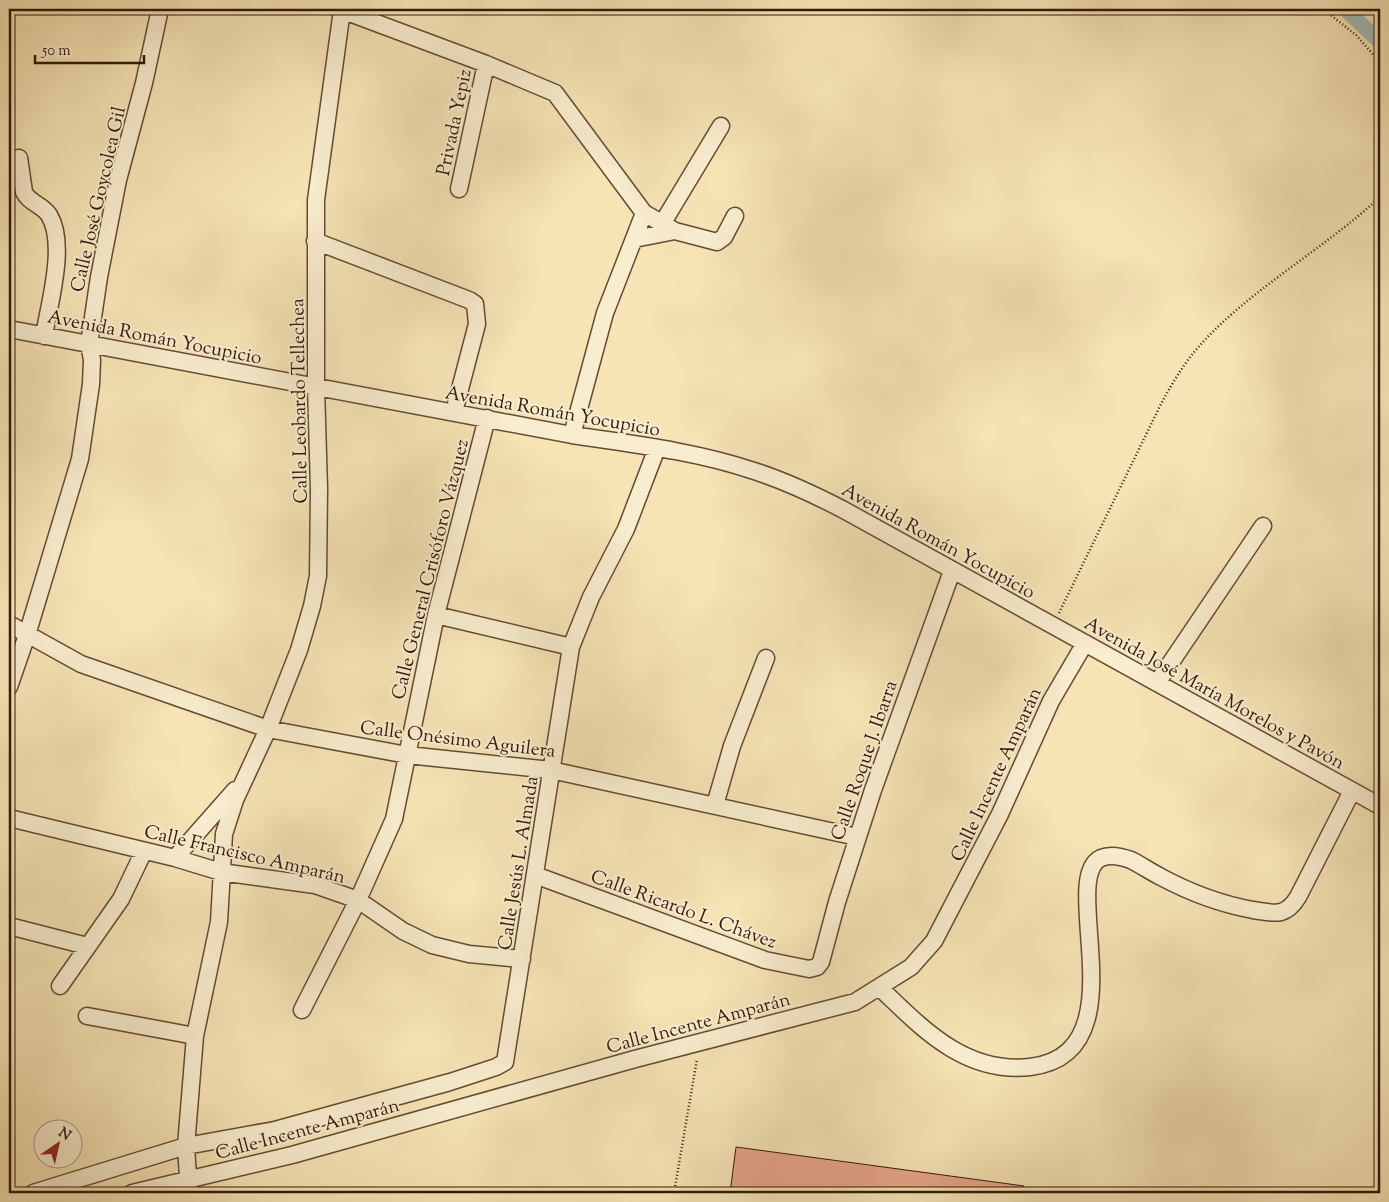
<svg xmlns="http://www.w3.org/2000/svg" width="1389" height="1202" viewBox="0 0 1389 1202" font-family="'Sorts Mill Goudy',serif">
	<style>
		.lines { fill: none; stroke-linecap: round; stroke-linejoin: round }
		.canal { stroke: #a2bcb9; stroke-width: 15 }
		.building { fill: #e7a48a; stroke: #331809 }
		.minor-casing { stroke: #644b34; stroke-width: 19 }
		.path { stroke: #331809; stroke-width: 2.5; stroke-dasharray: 1 2.5; stroke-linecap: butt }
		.minor { stroke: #f9edcf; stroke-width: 16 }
		.labels { text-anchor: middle; stroke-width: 4; stroke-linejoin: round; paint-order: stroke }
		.street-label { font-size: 19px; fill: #331809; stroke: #f9edcf }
	</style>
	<rect width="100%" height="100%" fill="#f6e4b5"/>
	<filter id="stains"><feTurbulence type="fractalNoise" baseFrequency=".004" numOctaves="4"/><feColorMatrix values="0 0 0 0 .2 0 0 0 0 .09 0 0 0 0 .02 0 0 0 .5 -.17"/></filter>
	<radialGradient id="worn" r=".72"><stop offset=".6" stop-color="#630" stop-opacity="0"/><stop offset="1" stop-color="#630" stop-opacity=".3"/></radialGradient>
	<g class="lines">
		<path class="canal" d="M1345,9L1380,42"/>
	</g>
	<path class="building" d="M736,1147L1024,1186L1023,1193H730Z"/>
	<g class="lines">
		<defs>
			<path id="minor" d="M339,9L486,64L555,93L644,213L675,231L717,242L724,237L735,216
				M19,158L24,192C29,203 43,205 49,215C67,244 49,304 44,336
				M459,189L486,64
				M662,224L721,126
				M634,239L675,231
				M315,241L469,300L475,304L477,324L454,412
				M9,329L572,435C632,444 694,451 751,470C783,480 813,494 842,509L1380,806
				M572,435L605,313L644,213
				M436,615L571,647
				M9,624L81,664L268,729L407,755L551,770L857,837
				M1157,683L1263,526
				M9,687L27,635L80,459L91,384L92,360L89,344L99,277L118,180L144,83L160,9
				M715,805L732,746L766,658
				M9,818L175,858L221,872L315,885L358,900L403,931L432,945L469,954L522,959
				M175,858L235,790
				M535,875L765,960L809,969L817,967L821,962L837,902L873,790L952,571
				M9,926L87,946
				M60,986L121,899L144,851
				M879,987C922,1028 964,1074 1030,1067C1142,1054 1057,879 1101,858C1110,854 1123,857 1131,860C1141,865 1151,872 1161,877C1189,892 1220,904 1253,910C1274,913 1285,918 1298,897L1352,791
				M302,1010L358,900L394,819L436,615L487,418
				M87,1016L195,1036
				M33,1193L186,1146L275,1130L450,1082L496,1067L505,1062L571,647L591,597L626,529L657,448
				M132,1193L292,1155L635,1059L855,1002L911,967L934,941L1000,814L1051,701L1085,643
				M189,1193L186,1146L195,1036L219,922L224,834L235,800L268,729L299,650L312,606L318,576L319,489L316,387V200L342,10"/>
		</defs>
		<use href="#minor" class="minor-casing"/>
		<path class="path" d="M1323,9L1356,35L1380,62
			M1059,613L1160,406C1170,387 1181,368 1195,351C1244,293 1323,250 1380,197
			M674,1193L697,1059"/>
		<use href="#minor" class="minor"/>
	</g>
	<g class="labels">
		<g class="street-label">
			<text transform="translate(453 122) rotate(-78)" y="7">Privada Yepiz</text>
			<text transform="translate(97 199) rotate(-77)" y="7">Calle José Goycolea Gil</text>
			<text transform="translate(155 336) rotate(11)" y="7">Avenida Román Yocupicio</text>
			<text transform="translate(298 401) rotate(-91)" y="7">Calle Leobardo Tellechea</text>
			<text transform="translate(553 410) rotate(10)" y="7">Avenida Román Yocupicio</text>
			<text transform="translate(939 540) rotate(29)" y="7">Avenida Román Yocupicio</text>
			<text transform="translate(429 569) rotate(-76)" y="7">Calle General Crisóforo Vázquez</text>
			<text transform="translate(1215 692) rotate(29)" y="7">Avenida José María Morelos y Pavón</text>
			<text transform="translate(458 738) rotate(7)" y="7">Calle Onésimo Aguilera</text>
			<text transform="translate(863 760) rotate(-71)" y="7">Calle Roque J. Ibarra</text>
			<text transform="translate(995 774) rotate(-65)" y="7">Calle Incente Amparán</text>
			<text transform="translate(245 853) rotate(13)" y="7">Calle Francisco Amparán</text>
			<text transform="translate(517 863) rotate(-81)" y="7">Calle Jesús L. Almada</text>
			<text transform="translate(684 908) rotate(20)" y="7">Calle Ricardo L. Chávez</text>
			<text transform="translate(698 1022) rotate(-15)" y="7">Calle Incente Amparán</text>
			<text transform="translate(307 1128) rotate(-15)" y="7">Calle Incente Amparán</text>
		</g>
	</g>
	<rect width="1389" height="1202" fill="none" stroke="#f6e4b5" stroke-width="30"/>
	<rect x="10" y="10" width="1369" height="1182" fill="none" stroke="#331809" stroke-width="2.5"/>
	<rect x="15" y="15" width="1359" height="1172" fill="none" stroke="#331809"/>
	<g transform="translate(58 1144) rotate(34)"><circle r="24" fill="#f9edcf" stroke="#aa9880"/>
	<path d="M0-4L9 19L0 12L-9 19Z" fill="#8f2418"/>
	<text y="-8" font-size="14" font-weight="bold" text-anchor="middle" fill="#331809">N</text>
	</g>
	<path d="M35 55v8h109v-8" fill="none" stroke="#331809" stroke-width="2.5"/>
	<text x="42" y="55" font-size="15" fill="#331809" stroke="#f9edcf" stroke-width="4" paint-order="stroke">50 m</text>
	<rect width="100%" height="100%" filter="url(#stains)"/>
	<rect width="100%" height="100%" fill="url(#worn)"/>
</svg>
